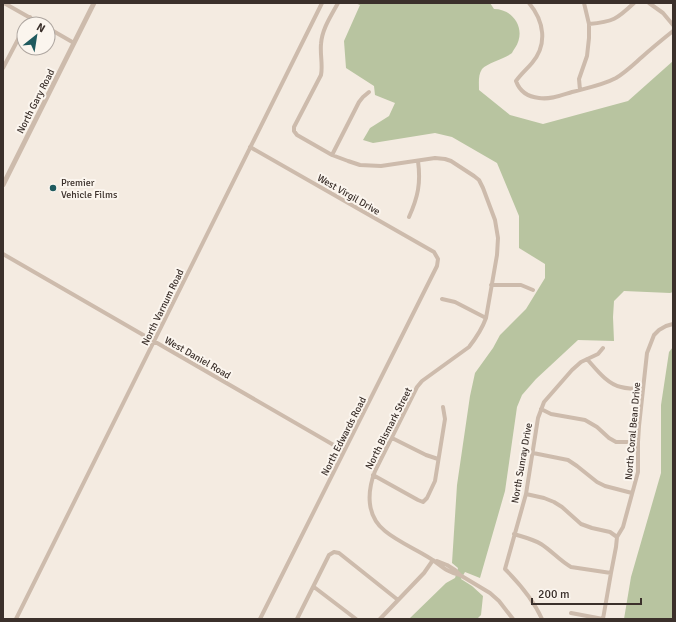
<svg xmlns="http://www.w3.org/2000/svg" width="676" height="622" viewBox="0 0 676 622" font-family="Signika,sans-serif">
	<style>
		.green { fill: #b8c4a0 }
		.lines { fill: none; stroke-linecap: round; stroke-linejoin: round }
		.minor { stroke: #cdbbac; stroke-width: 4 }
		.tertiary { stroke: #cdbbac; stroke-width: 5 }
		.poi-dot { fill: #1f5a5e; stroke: #fbf5ee; stroke-width: 1.5 }
		.labels { text-anchor: middle; stroke-width: 4; stroke-linejoin: round; paint-order: stroke }
		.street-label { font-size: 10px; fill: #3b302b; stroke: #fbf5ee }
		.poi-label { font-size: 10px; fill: #3b302b; stroke: #fbf5ee; text-anchor: start }
	</style>
	<rect width="100%" height="100%" fill="#f4ebe1"/>
	<path class="green" d="M355,3H490L494,9C514,9 527,30 515,48C514,49 513,51 512,53C506,58 487,63 482,69C478,75 479,83 479,90L510,115L543,124L628,101L673,61V292L670,293L624,291L614,301L613,317L614,341L578,340L536,379L522,395L517,407L505,491L480,578L465,572L461,579L472,586L483,596L481,615L477,619H409L446,583L455,578L458,568L452,563L457,485L470,396L475,373L493,348L500,335L526,309L545,278V264L519,248V216L497,163L452,137L435,133L373,143L363,140L370,128L389,116L395,103L375,95L374,86L346,68L344,41L360,5Z
		M673,347V619H624L631,577L661,473V405L669,352Z"/>
	<g class="lines">
		<path class="minor" d="M4,3L41,24
			M338,3C331,16 322,29 321,44C320,55 323,65 321,75L294,127V131L297,135L332,155L348,161L360,165L381,166L435,158L445,159L451,161L474,176L479,180L483,188L495,220L498,238L497,255L486,318C482,329 476,338 469,347L422,381L417,387L375,471C367,492 366,516 385,531C397,541 415,549 428,557C440,564 445,572 460,575
			M529,3C544,21 548,44 532,63C527,69 521,74 516,81C520,92 529,97 539,98C550,100 562,95 572,92C587,88 603,85 616,78C626,72 634,64 642,57C652,48 663,39 673,31
			M649,3L663,13L673,25
			M26,24L30,17
			M589,24C613,22 617,19 634,3
			M48,28L74,43
			M3,68L24,28
			M580,90L579,79L587,56L589,38V24L584,3
			M250,147L434,252L438,259L437,266L260,619
			M332,155L359,102L363,97L369,92
			M409,217C418,197 421,183 418,161
			M3,254L344,451
			M491,285H521L533,290
			M442,299L455,302L486,318
			M587,359C596,369 607,384 621,387C628,389 636,389 643,389
			M541,409L551,414L585,420L597,427L609,438L616,442H638
			M392,438L426,455L438,459
			M533,453L568,460L577,466L597,482L605,486L632,493
			M373,475L418,500L423,502L427,498L435,481L445,419L443,407
			M526,494L544,498L554,502L562,507L581,524L592,528L610,532L617,537
			M514,534C523,537 533,539 541,544C552,551 560,561 571,567L611,573
			M437,561L447,565L455,570L460,575L490,593L499,601L513,619
			M314,587L356,619
			M571,613L603,619L611,573L616,547L617,537L623,527L638,472V442L639,426L647,353L654,335L659,330L666,326L673,324
			M16,619L322,3
			M297,619L329,555L334,552L339,553L398,600
			M380,619L424,573L433,560
			M542,619C533,599 520,584 505,569L526,494L538,418L544,402L572,370L581,362L598,354L603,348"/>
		<path class="tertiary" d="M3,185L94,3"/>
	</g>
	<circle class="poi-dot" cx="53" cy="188" r="4"/>
	<g class="labels">
		<g class="street-label">
			<text transform="translate(35 101) rotate(-63)" y="4">North Gary Road</text>
			<text transform="translate(349 194) rotate(30)" y="4">West Virgil Drive</text>
			<text transform="translate(162 307) rotate(-64)" y="4">North Varnum Road</text>
			<text transform="translate(198 357) rotate(30)" y="4">West Daniel Road</text>
			<text transform="translate(388 428) rotate(-63)" y="4">North Bismark Street</text>
			<text transform="translate(632 431) rotate(-85)" y="4">North Coral Bean Drive</text>
			<text transform="translate(343 436) rotate(-63)" y="4">North Edwards Road</text>
			<text transform="translate(521 463) rotate(-80)" y="4">North Sunray Drive</text>
		</g>
		<g class="poi-label">
			<text x="61" y="186">Premier<tspan x="61" dy="12">Vehicle Films</tspan></text>
		</g>
	</g>
	<rect width="676" height="622" fill="none" stroke="#3b302b" stroke-width="8"/>
	<g transform="translate(36 36) rotate(30)"><circle r="19" fill="#fbf5ee" stroke="#aea6a0"/>
	<path d="M0-3L7 15L0 10L-7 15Z" fill="#1f5a5e"/>
	<text y="-6" font-size="11" font-weight="bold" text-anchor="middle" fill="#3b302b">N</text>
	</g>
	<path d="M532 598v6h109v-6" fill="none" stroke="#3b302b" stroke-width="2"/>
	<text x="538" y="598" font-size="12" fill="#3b302b" stroke="#fbf5ee" stroke-width="3" paint-order="stroke">200 m</text>
</svg>
